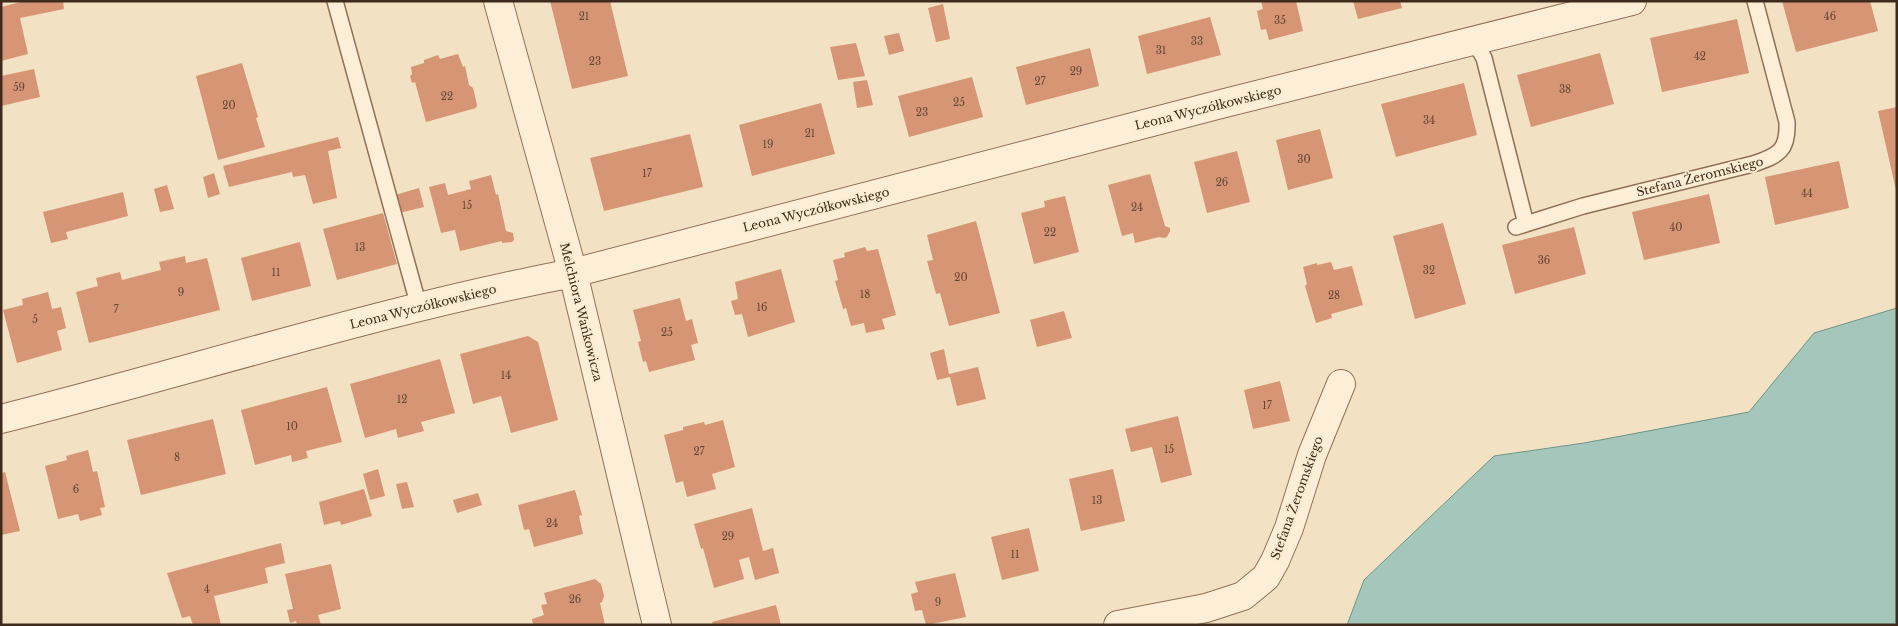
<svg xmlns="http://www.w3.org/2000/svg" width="1898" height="626" viewBox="0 0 1898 626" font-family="'Libre Baskerville',serif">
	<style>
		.water { fill: #a5c6ba; stroke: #6b9688 }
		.building { fill: #d69574 }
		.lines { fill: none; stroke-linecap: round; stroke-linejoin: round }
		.service-casing { stroke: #907157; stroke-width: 18 }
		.minor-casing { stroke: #907157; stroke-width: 30 }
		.service { stroke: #fdefd7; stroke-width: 15 }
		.minor { stroke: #fdefd7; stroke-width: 28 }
		.labels { text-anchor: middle; stroke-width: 4; stroke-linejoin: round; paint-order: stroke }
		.number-label { font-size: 10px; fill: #644633 }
		.street-label { font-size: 12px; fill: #3e2b1d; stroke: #faecd3 }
	</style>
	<rect width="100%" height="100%" fill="#f3e1c3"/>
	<path class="water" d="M1897,308V625H1347L1364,580L1494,456L1584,443L1749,412L1814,333Z"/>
	<path class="building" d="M25,1H63L64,9L20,18L28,54L1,61V7Z
		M550,1H610L628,76L572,89Z
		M1261,1H1296L1303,31L1269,40L1266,29L1261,30L1257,11L1263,9Z
		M1353,1H1400L1402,8L1358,19Z
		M1782,1H1870L1878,31L1796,52Z
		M943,4L950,39L936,42L928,8Z
		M1210,17L1221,55L1147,74L1138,36Z
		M1737,19L1749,73L1662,92L1650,38Z
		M899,33L904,51L889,55L884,36Z
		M856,43L865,76L838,80L830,47Z
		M1090,48L1099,86L1026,105L1016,67Z
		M1600,53L1614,104L1531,127L1517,75Z
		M458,54L463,67L465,66L469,85L473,88L477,105L476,108L426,122L415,82L412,83L410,76L412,74L411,67L424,63V60L438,55L440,59Z
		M242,63L258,117L256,118L265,147L218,160L196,76Z
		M34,69L40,97L1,106V76Z
		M972,77L983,117L909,137L898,96Z
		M867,80L873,105L857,108L853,82Z
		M1464,83L1477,135L1396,157L1381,104Z
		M821,103L835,154L752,176L739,125Z
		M1897,107V190H1896L1878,111Z
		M1320,129L1333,178L1288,190L1276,140Z
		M690,134L703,187L604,211L590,158Z
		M338,137L341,148L328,151L337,198L313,204L305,175L293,177L292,172L229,187L223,166Z
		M1237,151L1250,202L1207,213L1194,162Z
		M1839,161L1849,208L1775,225L1765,177Z
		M214,173L220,194L208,198L203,177Z
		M1150,174L1165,226L1170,228V231L1167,237L1164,238L1159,237L1135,243L1133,233L1122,236L1108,185Z
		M491,175L496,195L498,194L506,231L513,233L514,240L512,242L502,243V241L460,251L455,230L441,233L429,187L445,183L448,195L471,189L469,181Z
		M167,185L174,209L160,212L154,189Z
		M419,188L424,207L399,213L395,195Z
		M123,192L128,216L66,232L68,239L51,243L43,212Z
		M1709,194L1720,243L1644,260L1632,212Z
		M1065,196L1079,252L1034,264L1021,213L1045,207L1044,201Z
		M383,213L397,264L337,280L323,229Z
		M976,221L1000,313L949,326L940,293L936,294L927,261L933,260L927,235Z
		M1443,223L1466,304L1415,319L1393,236Z
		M1574,227L1586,274L1515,294L1502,245Z
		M300,242L311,286L252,301L241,258Z
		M865,247L867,251L878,249L896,315L882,319L885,329L866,333L864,323L851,326L846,308L843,309L835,281L838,280L833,260L845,257L844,253Z
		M185,256L186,263L207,258L220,310L89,343L76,292L98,286L96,278L120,272L122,280L161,270L159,262Z
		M1331,262L1334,270L1352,266L1363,305L1331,314L1332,318L1316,323L1305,286L1307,284L1303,267L1317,263V265Z
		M781,269L795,322L748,337L742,314L735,315L731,301L738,299L735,282Z
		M48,292L52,309L61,307L66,328L57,331L62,350L17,363L3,310L23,305L22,299Z
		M680,298L686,321L692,319L698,343L691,345L695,360L649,372L646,361L643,362L638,342L641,341L633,310Z
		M1064,311L1072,338L1037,347L1030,320Z
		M528,336L538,342L558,420L511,433L501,396L473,404L460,354Z
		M944,349L949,374L978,367L986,399L957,406L950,377L937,380L930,353Z
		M440,359L455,413L421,422L424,431L398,438L396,429L365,438L350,384Z
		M1280,381L1290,421L1253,429L1244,390Z
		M327,387L342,442L306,451L308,458L292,462L291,455L255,465L241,410Z
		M1178,416L1192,475L1161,483L1152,447L1131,452L1125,429Z
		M213,419L226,474L141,495L127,440Z
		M723,420L735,467L712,474L716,489L687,497L683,481L676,483L664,435L683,430V427L704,422L705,425Z
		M88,450L93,472L97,471L105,507L100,508L102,515L80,521L78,514L58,519L45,466L67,460L66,456Z
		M378,469L385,496L370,500L363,474Z
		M1113,469L1125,521L1081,531L1069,479Z
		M5,472L20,531L1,535V473Z
		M407,482L414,507L402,509L396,484Z
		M364,489L372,516L341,525L340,521L324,525L319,502Z
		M575,490L582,515L579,516L583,534L534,547L529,529L524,530L518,505Z
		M478,493L482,505L457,513L453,500Z
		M752,508L763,551L773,548L779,573L755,580L749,557L739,560L744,579L714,588L703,548L701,549L694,524Z
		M1029,528L1039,571L1002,580L991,537Z
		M281,543L285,563L265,568L268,583L214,596L221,625H193L190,616L182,618L167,573Z
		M331,564L341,609L318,615L321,625H297L296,621L290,623L287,610L293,609L285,574Z
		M955,573L966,617L926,625L922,610L915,611L911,594L918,592L915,582Z
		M595,579L601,584L604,596L602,602L600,603L605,625H533L532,619L544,615L541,605L547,604L544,593Z
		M776,605L781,625H713L712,622Z"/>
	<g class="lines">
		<defs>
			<path id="service" d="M335,1L419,307
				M1474,41L1484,58L1526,224
				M1516,227L1583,206L1753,164C1780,155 1788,150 1787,122L1755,1"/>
			<path id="minor" d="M498,1L573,273L657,625
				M1,419C192,371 379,310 573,273L1221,104L1632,1
				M1118,625L1206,608L1243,596L1266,577L1275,561L1289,528L1312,455L1341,384"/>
		</defs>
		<use href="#service" class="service-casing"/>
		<use href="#minor" class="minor-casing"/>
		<use href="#service" class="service"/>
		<use href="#minor" class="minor"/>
	</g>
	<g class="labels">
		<g class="number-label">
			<text x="584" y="20">21</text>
			<text x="1830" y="20">46</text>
			<text x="1280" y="24">35</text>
			<text x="1197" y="45">33</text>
			<text x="1161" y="54">31</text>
			<text x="1700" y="60">42</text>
			<text x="595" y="65">23</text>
			<text x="1076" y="75">29</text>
			<text x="1040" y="85">27</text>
			<text x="19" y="91">59</text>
			<text x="1565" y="93">38</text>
			<text x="447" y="100">22</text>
			<text x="959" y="106">25</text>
			<text x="229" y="109">20</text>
			<text x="922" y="116">23</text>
			<text x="1429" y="124">34</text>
			<text x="810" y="137">21</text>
			<text x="768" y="148">19</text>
			<text x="1304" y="163">30</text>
			<text x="647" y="177">17</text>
			<text x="1222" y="186">26</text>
			<text x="1807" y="197">44</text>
			<text x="467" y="209">15</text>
			<text x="1137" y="211">24</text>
			<text x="1676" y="231">40</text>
			<text x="1050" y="236">22</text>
			<text x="360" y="251">13</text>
			<text x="1544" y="264">36</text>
			<text x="1429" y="274">32</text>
			<text x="276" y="276">11</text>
			<text x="961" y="281">20</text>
			<text x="181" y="296">9</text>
			<text x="865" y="298">18</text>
			<text x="1334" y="299">28</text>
			<text x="762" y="311">16</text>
			<text x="116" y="313">7</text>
			<text x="35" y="323">5</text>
			<text x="667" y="336">25</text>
			<text x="506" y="379">14</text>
			<text x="402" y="403">12</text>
			<text x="1267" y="409">17</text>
			<text x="292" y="430">10</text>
			<text x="1169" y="453">15</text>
			<text x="699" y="455">27</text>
			<text x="177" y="461">8</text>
			<text x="76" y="493">6</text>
			<text x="1097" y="504">13</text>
			<text x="552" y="527">24</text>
			<text x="728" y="540">29</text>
			<text x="1015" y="558">11</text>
			<text x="207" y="593">4</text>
			<text x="575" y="603">26</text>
			<text x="938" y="606">9</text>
		</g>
		<g class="street-label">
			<text transform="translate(1208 108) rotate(-14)" y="4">Leona Wyczółkowskiego</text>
			<text transform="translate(1700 177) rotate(-14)" y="4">Stefana Żeromskiego</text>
			<text transform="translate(816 210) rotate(-14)" y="4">Leona Wyczółkowskiego</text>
			<text transform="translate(423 307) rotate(-14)" y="4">Leona Wyczółkowskiego</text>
			<text transform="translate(581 312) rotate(76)" y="4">Melchiora Wańkowicza</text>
			<text transform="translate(1297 498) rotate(-70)" y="4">Stefana Żeromskiego</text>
		</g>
	</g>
	<rect width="1898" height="626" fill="none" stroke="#3e2b1d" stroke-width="5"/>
</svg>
